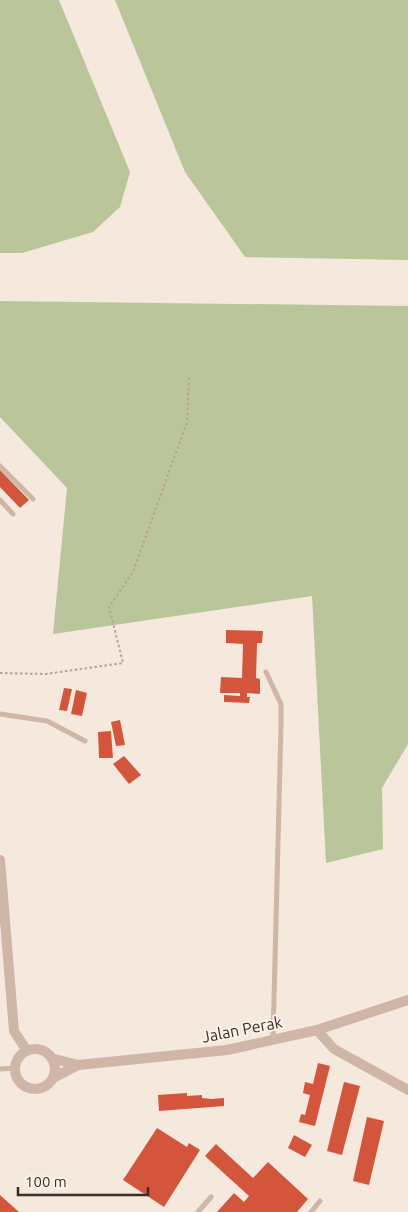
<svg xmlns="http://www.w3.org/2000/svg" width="408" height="1212" viewBox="0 0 408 1212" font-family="Ubuntu,sans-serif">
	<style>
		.green { fill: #bac69a }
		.building { fill: #d3563c }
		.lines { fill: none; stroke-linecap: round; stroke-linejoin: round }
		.path { stroke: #bba090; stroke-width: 2; stroke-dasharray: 2.5 2.5; stroke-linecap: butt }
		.lane { stroke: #cfb6a6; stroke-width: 5 }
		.street { stroke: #cfb6a6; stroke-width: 10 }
		.labels { text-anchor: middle; stroke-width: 4; stroke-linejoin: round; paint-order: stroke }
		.street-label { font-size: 16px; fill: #3a2c28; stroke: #fcf2e9 }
	</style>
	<rect width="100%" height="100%" fill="#f5e8dc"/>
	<path class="green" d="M0,0H59L130,172L120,207L93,232L22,253H0Z
		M115,0H408V260L245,257L185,172Z
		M0,301L408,306V744L382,788L383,849L326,863L312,596L53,634L67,488L0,417Z"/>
	<path class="building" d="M0,470L29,500L20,508L0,487Z
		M226,630L263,631L262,643H257L256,678L260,679V694L247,693V697H250L249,703L224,702V695L240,696V693H220L221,677L242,678L243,644L226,643Z
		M64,688L72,689L67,711L59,710Z
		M76,690L87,693L82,716L71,714Z
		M120,720L125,745L116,746L111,722Z
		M111,731L113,758H99L98,732Z
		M124,756L141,775L129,784L113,764Z
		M318,1063L330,1066L315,1126L299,1122L301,1114L305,1115L310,1095L303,1093L305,1082L313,1084Z
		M344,1082L360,1086L342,1155L327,1151Z
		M187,1093V1096L202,1095V1098L211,1099L224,1098V1106L159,1111L158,1095Z
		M367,1117L384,1121L369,1185L353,1181Z
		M157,1128L187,1147L189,1143L200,1150L164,1207L123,1180Z
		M294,1135L312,1145L305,1157L288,1148Z
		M216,1144L253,1178L268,1162L308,1199L297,1212H217L234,1193L244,1202L249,1196L205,1156Z
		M0,1195L19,1212H0Z"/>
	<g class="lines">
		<path class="path" d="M0,673L46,674L123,663L109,607L133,572L187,422L189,378"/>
		<path class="lane" d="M0,466L33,499
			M0,500L13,514
			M266,672L281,704V725L273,1039
			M0,714L47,721L85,741
			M0,1069L15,1068
			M198,1212L211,1197
			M311,1212L320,1201"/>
		<path class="street" d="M0,860L14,1031L27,1051
			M317,1030L334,1049L408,1090
			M15 1069a20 20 0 1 1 40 0a20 20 0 1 1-40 0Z
			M51,1058L78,1065L227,1050L317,1030L408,1000
			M53,1078L78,1065"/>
	</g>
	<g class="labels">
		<g class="street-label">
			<text transform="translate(242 1029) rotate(-11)" y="6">Jalan Perak</text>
		</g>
	</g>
	<path d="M18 1187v8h130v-8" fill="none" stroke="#3a2c28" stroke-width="2.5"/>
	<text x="25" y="1187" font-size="15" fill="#3a2c28" stroke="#fcf2e9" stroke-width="4" paint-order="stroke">100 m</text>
</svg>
